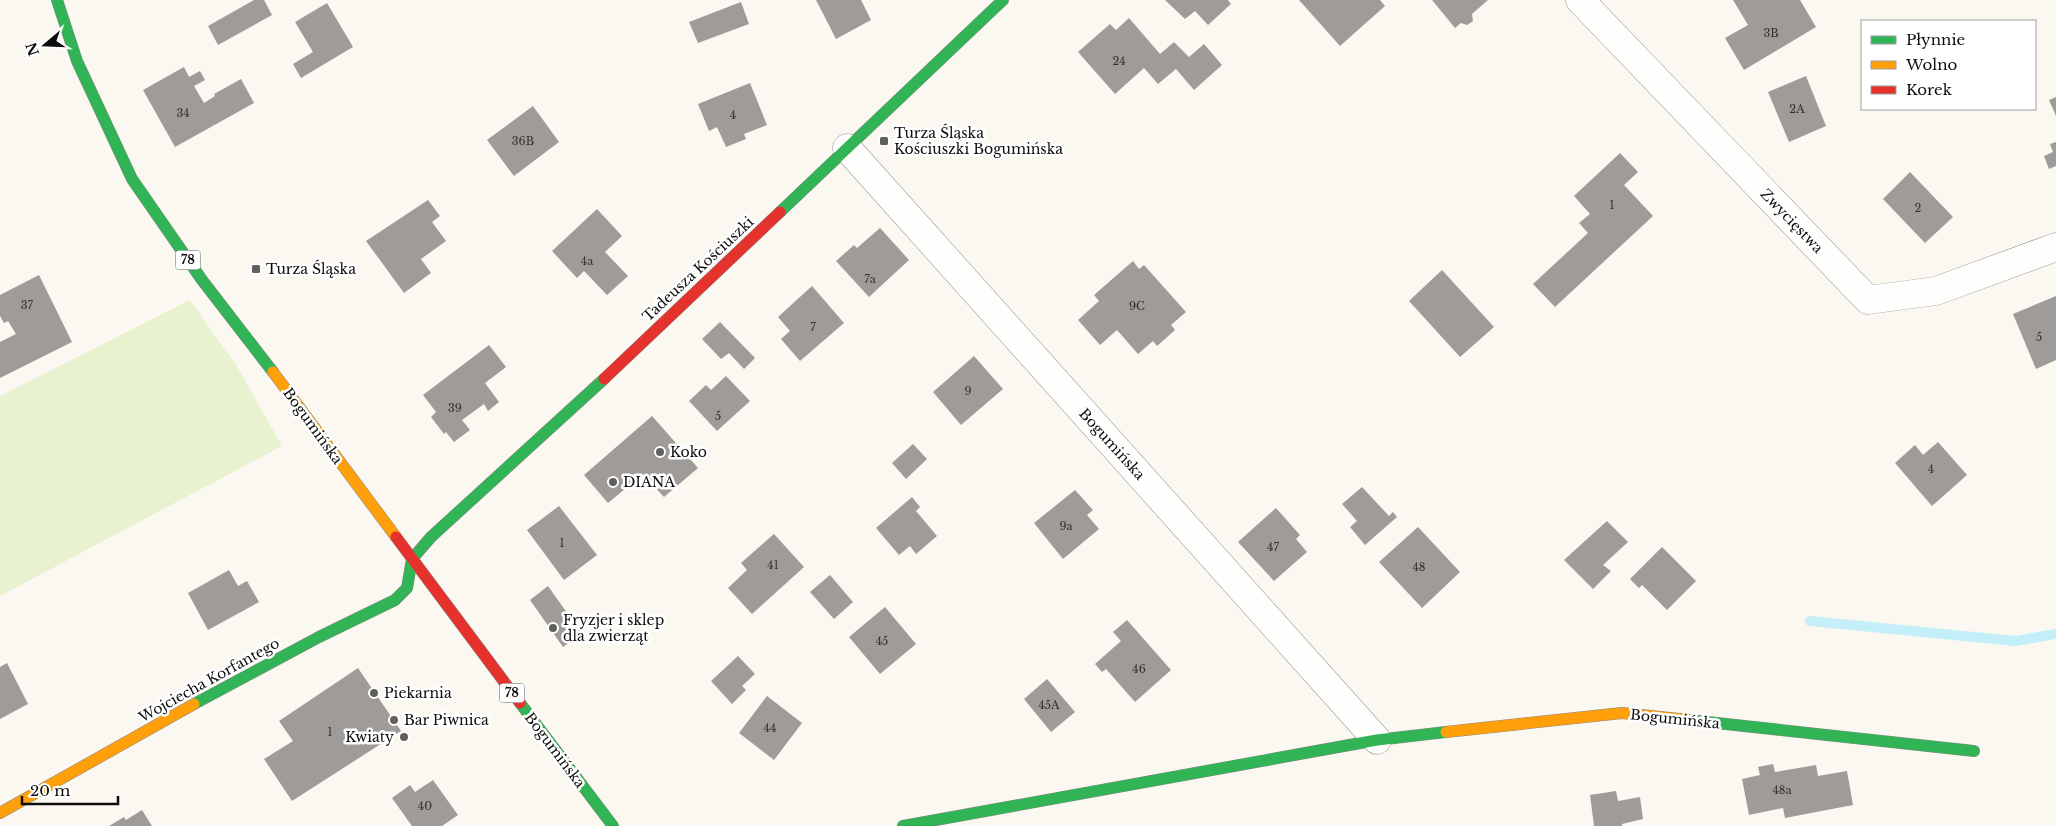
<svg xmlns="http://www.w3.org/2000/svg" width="2056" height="826" viewBox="0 0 2056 826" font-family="'Libre Baskerville',serif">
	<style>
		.green { fill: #e9f2d0 }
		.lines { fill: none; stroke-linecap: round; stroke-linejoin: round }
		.stream { stroke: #c5eff8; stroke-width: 10 }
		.building { fill: #9e9b98 }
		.street-casing { stroke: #949390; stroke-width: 29 }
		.fast-casing { stroke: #8b8987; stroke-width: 12 }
		.slow-casing { stroke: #8b8987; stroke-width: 12 }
		.jam-casing { stroke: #8b8987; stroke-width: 12 }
		.street { stroke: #fefefd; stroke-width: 28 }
		.fast { stroke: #30b455; stroke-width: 11 }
		.slow { stroke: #ff9f0a; stroke-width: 11 }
		.jam { stroke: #e5322d; stroke-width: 11 }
		.poi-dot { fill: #605f5d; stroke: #fff; stroke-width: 2 }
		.labels { text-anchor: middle; stroke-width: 5; stroke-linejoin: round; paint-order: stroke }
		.number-label { font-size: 11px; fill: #313030 }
		.shield { fill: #fff; stroke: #565656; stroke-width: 1 }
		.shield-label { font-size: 12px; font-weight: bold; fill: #0d0d0d }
		.poi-label { font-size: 14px; fill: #0d0d0d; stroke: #fff; text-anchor: start }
		.street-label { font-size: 14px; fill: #0d0d0d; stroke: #fff }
	</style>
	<rect width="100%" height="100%" fill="#fbf8f2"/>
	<path class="green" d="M190,300L238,368L282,446L0,596V396Z"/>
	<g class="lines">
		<path class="stream" d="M1810,621L2015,641L2056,634"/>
	</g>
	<path class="building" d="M254,0H264L272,15L218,45L208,26Z
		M816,0H861L871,20L836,39Z
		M1165,0H1228L1231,4L1208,25L1195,11L1185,19Z
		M1299,0H1380L1385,6L1340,46Z
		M1432,0H1488L1472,14L1473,21L1467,25L1461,23L1455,28Z
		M1733,0H1800L1816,27L1744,70L1725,38L1748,25Z
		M741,2L749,24L698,43L689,22Z
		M327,3L353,47L301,78L293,64L313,52L295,22Z
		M1129,18L1160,54L1174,42L1189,57L1204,44L1222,65L1194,90L1176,69L1158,84L1144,68L1115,94L1078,52L1110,24L1116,30Z
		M184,67L189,77L200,71L205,80L194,86L204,103L215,96L214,94L241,79L254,103L175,147L143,90Z
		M1806,76L1826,126L1789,142L1768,92Z
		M750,83L767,125L744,134L746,139L726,147L717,127L709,131L698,104Z
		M2056,97V116L2049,100Z
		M533,106L559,142L514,176L487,140Z
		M2056,142V166L2049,169L2044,156L2053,152L2050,144Z
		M1620,153L1638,172L1624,185L1653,216L1555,307L1533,284L1588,233L1579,223L1590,214L1574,196Z
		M1910,172L1953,217L1925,243L1883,199Z
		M428,200L440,216L432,222L446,241L421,259L431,273L404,293L366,241Z
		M597,209L622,236L605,252L628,276L607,295L584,271L577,278L552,251Z
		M880,228L909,260L869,297L836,261L854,245L857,248Z
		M1133,261L1139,269L1144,265L1186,312L1171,325L1175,330L1157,346L1153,341L1138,354L1117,330L1100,345L1078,320L1099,301L1094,295Z
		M1442,270L1494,327L1460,357L1409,301Z
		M39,275L72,342L0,378V342L16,334L8,321L4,323L0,316V295Z
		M812,286L844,323L800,361L781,339L790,331L778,317Z
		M2056,296V360L2036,369L2013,314Z
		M720,322L755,358L744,369L729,353L721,359L702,339Z
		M489,345L506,367L485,383L499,402L488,411L484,404L462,420L470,430L454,442L446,432L444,434L431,417L436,412L423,395Z
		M974,356L1003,389L961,425L933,392Z
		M726,376L750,401L717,431L689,401L706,385L711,390Z
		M652,416L698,468L664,497L643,474L608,503L584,475Z
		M1938,442L1967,475L1932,506L1895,463L1915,445L1923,455Z
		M913,444L927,459L906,479L892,463Z
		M1362,487L1389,516L1393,512L1397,517L1365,545L1350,527L1357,521L1342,504Z
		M1075,490L1093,510L1087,515L1099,529L1063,559L1034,523Z
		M912,497L920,507L916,511L937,536L916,554L910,546L899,555L876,528Z
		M559,506L597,555L564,580L527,530Z
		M1276,508L1300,535L1296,539L1307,552L1274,581L1238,542Z
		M1607,521L1628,542L1603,565L1611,571L1593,589L1564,560Z
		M1418,527L1460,572L1422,608L1379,562Z
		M774,534L804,567L752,614L728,588L747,570L741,563Z
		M1662,547L1696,581L1667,610L1642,585L1639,588L1630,579Z
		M229,570L238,586L247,581L259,602L208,630L188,593Z
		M830,575L853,602L834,619L810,592Z
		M548,586L582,634L563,647L530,600Z
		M885,607L916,644L880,674L849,637Z
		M1127,620L1171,670L1135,702L1106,669L1102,672L1095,664L1121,641L1113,632Z
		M738,656L755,674L742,686L746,690L732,704L711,681Z
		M7,663L28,704L0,719V667Z
		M358,668L401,731L292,801L264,759L293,741L279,721Z
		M1047,679L1075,712L1051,732L1024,699Z
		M767,696L802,723L774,760L739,733Z
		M1773,764L1775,772L1816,765L1818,776L1847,771L1853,805L1785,818L1783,808L1749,815L1742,779L1760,775L1758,767Z
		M433,780L458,815L442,826H412L392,798L410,785L415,792Z
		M1616,791L1618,801L1640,797L1643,819L1622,824V826H1594L1590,795Z
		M142,810L152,826H109L124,817L126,820Z"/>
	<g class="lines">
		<defs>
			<path id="street" d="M1580,0L1868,300L1936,291L2056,247
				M847,148L1377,740"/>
			<path id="fast" d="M57,0L77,61L132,179L202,280L273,372
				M780,212L1003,0
				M520,703L613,826
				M194,704L319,637L395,600L407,588L412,559L431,537L604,379
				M1689,720L1974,751
				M903,826L1377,740L1446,732"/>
			<path id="slow" d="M273,372L396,537
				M1446,732L1622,713L1689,720
				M0,813L194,704"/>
			<path id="jam" d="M604,379L780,212
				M396,537L520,703"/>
		</defs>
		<use href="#street" class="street-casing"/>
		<use href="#fast" class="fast-casing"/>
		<use href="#slow" class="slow-casing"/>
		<use href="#jam" class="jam-casing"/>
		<use href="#street" class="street"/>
		<use href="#fast" class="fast"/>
		<use href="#slow" class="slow"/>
		<use href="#jam" class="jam"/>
	</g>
	<g class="poi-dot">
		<rect x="879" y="136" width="10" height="10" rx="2.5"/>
		<rect x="251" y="264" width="10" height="10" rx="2.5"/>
		<circle cx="660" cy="452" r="5"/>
		<circle cx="613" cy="482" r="5"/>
		<circle cx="553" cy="628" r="5"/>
		<circle cx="374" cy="693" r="5"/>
		<circle cx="394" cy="720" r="5"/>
		<circle cx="404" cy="737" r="5"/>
	</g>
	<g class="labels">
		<g class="number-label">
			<text x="1771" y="37">3B</text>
			<text x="1119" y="65">24</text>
			<text x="1797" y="113">2A</text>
			<text x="183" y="117">34</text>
			<text x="733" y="119">4</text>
			<text x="523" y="145">36B</text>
			<text x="1612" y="209">1</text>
			<text x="1918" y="212">2</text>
			<text x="587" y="265">4a</text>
			<text x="870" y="283">7a</text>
			<text x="27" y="309">37</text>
			<text x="1137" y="310">9C</text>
			<text x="813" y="331">7</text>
			<text x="2039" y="341">5</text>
			<text x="968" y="395">9</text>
			<text x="455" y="412">39</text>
			<text x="718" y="420">5</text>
			<text x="1931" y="473">4</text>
			<text x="1066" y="530">9a</text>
			<text x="562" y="547">1</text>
			<text x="1273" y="551">47</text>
			<text x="773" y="569">41</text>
			<text x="1419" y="571">48</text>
			<text x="882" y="645">45</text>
			<text x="1139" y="673">46</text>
			<text x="1049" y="709">45A</text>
			<text x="770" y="732">44</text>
			<text x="330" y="736">1</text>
			<text x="1782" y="794">48a</text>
			<text x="425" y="810">40</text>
		</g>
		<g class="shield">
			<rect x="175.5" y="250.5" width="25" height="19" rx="4"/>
			<rect x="499.5" y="683.5" width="25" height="19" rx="4"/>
		</g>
		<g class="shield-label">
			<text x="188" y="264">78</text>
			<text x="512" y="697">78</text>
		</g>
		<g class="poi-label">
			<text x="894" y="138">Turza Śląska<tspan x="894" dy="16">Kościuszki Bogumińska</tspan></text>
			<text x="266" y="274">Turza Śląska</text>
			<text x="670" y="457">Koko</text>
			<text x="623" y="487">DIANA</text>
			<text x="563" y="625">Fryzjer i sklep<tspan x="563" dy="16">dla zwierząt</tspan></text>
			<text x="384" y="698">Piekarnia</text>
			<text x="404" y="725">Bar Piwnica</text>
			<text x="394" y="742" text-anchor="end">Kwiaty</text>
		</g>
		<g class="street-label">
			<text transform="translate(1792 221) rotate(46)" y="5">Zwycięstwa</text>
			<text transform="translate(698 269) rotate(-43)" y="5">Tadeusza Kościuszki</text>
			<text transform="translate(313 426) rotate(54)" y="5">Bogumińska</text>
			<text transform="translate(1112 444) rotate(48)" y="5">Bogumińska</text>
			<text transform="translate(209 680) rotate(-29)" y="5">Wojciecha Korfantego</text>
			<text transform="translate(1675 719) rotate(6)" y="5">Bogumińska</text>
			<text transform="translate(555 750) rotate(53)" y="5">Bogumińska</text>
		</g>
	</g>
	<rect x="1861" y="20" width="175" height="90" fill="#ffffff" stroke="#9e9e9e"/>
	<rect x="1871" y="36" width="25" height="8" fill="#30b455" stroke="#9e9e9e"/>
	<text x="1906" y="45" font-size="15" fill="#0d0d0d">Płynnie</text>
	<rect x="1871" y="61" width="25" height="8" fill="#ff9f0a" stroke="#9e9e9e"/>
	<text x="1906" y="70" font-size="15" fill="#0d0d0d">Wolno</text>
	<rect x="1871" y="86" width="25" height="8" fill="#e5322d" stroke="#9e9e9e"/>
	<text x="1906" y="95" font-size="15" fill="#0d0d0d">Korek</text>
	<g transform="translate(45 45) rotate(251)" stroke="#ffffff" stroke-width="4" paint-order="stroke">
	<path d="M0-4L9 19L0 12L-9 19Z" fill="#0d0d0d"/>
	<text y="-8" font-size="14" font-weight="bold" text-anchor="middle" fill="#0d0d0d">N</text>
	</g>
	<path d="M22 796v8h96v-8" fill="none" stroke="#0d0d0d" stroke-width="2.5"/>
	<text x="30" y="796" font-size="15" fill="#0d0d0d" stroke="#ffffff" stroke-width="4" paint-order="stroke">20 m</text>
</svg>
